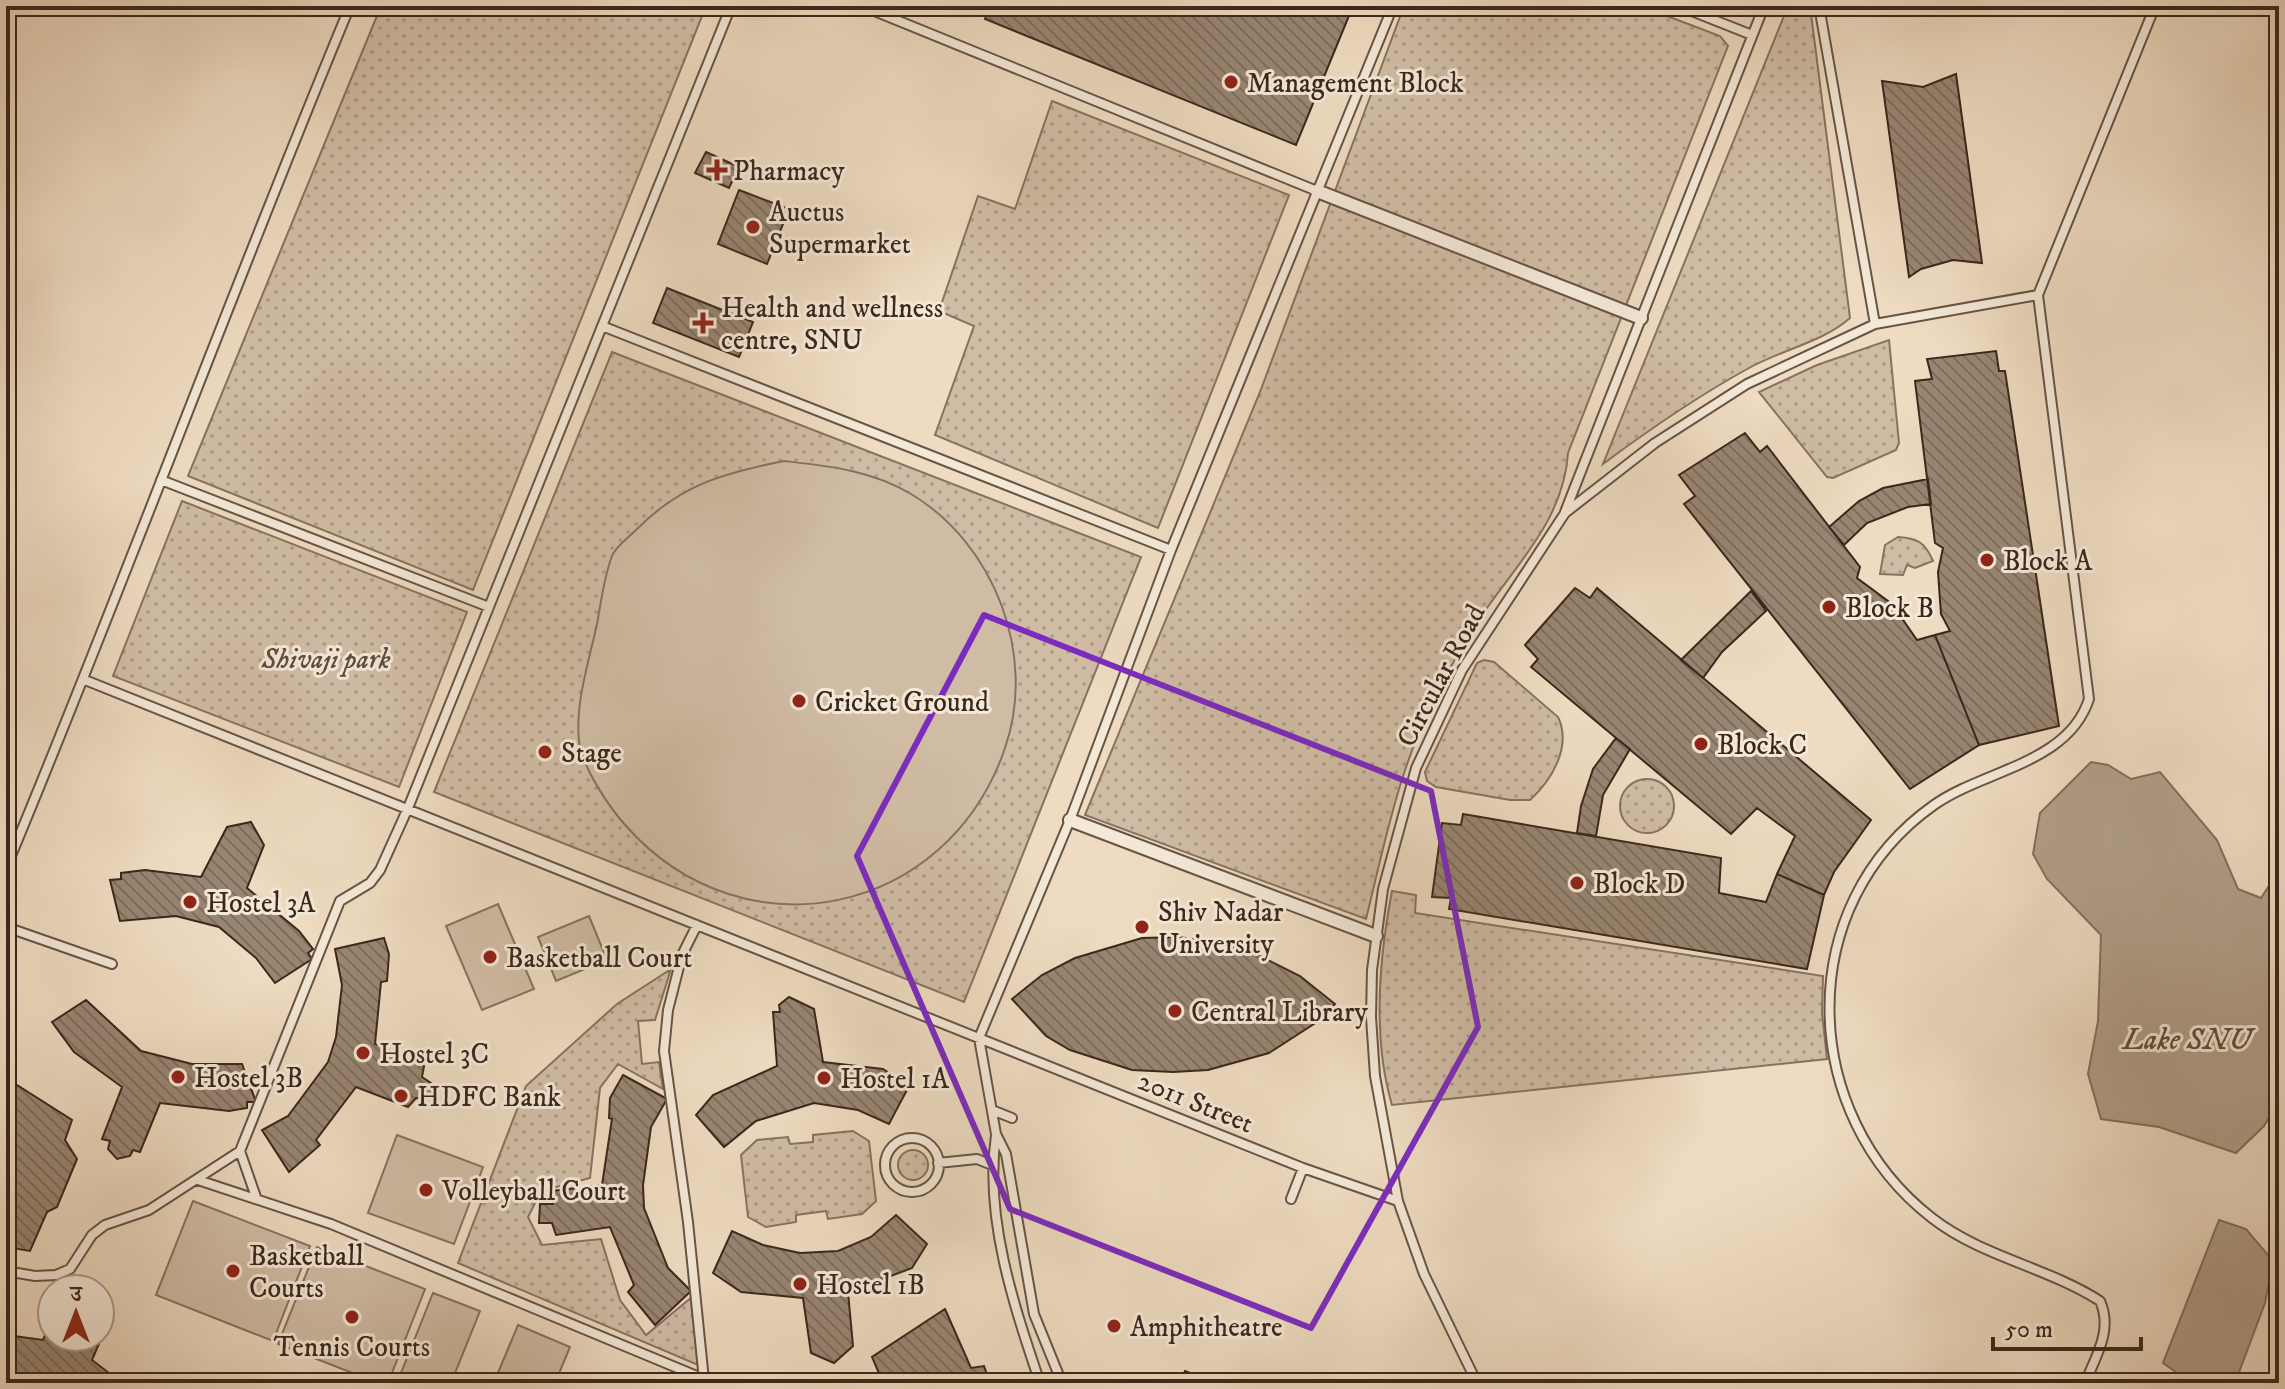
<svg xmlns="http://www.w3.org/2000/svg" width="2285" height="1389" viewBox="0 0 2285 1389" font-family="'IM FELL DW Pica','Noto Serif Devanagari',serif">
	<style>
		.grass { fill: url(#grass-dots); stroke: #867260; stroke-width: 2 }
		.garden { fill: #d0bca5; stroke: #867260; stroke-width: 2 }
		.water { fill: #b19e89; stroke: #826e5d; stroke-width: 2 }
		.building { fill: url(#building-back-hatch); stroke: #3b271c; stroke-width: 2 }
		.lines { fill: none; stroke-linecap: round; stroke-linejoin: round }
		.service-casing { stroke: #685445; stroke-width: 12 }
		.pedestrian-casing { stroke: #685445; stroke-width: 16 }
		.service { stroke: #f4e8d7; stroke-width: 8 }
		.pedestrian { stroke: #f4e8d7; stroke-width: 12 }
		.marked { fill: none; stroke: #7b2cbf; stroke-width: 6; stroke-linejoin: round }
		.poi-dot { fill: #8f2418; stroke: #f4e8d7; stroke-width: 3 }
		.labels { text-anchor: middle; stroke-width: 6; stroke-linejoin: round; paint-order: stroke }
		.poi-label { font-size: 28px; fill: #3b271c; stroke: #f4e8d7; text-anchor: start }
		.park-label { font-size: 28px; font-style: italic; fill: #604c3e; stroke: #f4e8d7 }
		.street-label { font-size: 28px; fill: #3b271c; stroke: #f4e8d7 }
		.water-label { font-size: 30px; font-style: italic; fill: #5e4b3d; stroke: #f4e8d7 }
	</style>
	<defs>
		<pattern id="grass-dots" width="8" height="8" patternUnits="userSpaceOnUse" patternTransform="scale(2)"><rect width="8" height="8" fill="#d0bca5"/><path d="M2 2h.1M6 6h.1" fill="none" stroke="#aa9986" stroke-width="1.8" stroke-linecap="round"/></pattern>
		<pattern id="building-back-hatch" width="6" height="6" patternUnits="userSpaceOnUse" patternTransform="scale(2)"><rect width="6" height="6" fill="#988572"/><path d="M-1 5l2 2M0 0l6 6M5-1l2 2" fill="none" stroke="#7d6d5d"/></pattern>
	</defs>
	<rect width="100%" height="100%" fill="#eedbc1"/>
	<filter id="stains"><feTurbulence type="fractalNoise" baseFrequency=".0025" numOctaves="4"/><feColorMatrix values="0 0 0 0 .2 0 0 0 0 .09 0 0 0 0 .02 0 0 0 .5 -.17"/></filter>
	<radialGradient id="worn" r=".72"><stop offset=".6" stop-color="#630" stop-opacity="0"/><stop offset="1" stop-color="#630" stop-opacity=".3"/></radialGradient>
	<path class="grass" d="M381,6H706L473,590L188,476Z
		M1404,6H1641L1720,36L1728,46L1568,453C1564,521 1513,568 1477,622C1462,644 1450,669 1438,692C1400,763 1385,842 1366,919L1085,815L1260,392Z
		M1788,6H1810L1850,318C1823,342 1781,350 1749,368C1698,396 1650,429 1603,464Z
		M1052,101L1289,195L1158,528L935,435L974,326L939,311L978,196L1015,209Z
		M1889,340L1899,443L1896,450L1833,478L1827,477L1759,392L1817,365Z
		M612,352L1141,557L964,1002L434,792Z
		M182,501L467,612L399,787L113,676Z
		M1898,537C1917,538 1925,542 1933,561L1915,568L1907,565L1903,575L1880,574L1885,545Z
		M1484,660L1494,662L1558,717C1572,746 1552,780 1530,800H1510L1436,787L1427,781L1425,772L1477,663Z
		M1620 806a27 27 0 1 1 54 0a27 27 0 1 1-54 0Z
		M1392,891L1416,895L1415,913L1823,976L1822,1013L1827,1059L1392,1105C1372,1037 1379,959 1392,891Z
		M671,969L655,1020L638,1021L642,1064L659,1062L663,1089L618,1064L600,1088L590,1178L541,1191L528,1217L542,1245L601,1239L620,1300L646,1335L692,1297L698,1365L458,1263L526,1086L617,1004Z
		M853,1131L869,1141L876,1201L862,1214L828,1219L826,1211L796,1215V1222L766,1227L748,1217L741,1155L757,1140L788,1137L790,1144L813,1142V1135Z
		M898 1165a15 15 0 1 1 30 0a15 15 0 1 1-30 0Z"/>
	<path class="garden" d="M784,461C828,466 871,470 911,494C995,544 1037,656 1005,748C948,916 744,959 626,826C609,807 582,767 579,741C575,703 589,661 597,624C601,602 604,577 612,556C616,546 628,538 636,530C680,485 723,473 784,461Z
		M498,904L534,989L482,1010L446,926Z
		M589,916L607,960L556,981L538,937Z
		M397,1135L483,1167L454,1244L368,1213Z
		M193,1201L310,1246L273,1341L156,1295Z
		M317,1247L425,1289L388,1383H378L278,1344Z
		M433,1293L480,1311L451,1383H397Z
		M518,1325L570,1347L555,1383H517L497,1375Z"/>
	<path class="water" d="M2091,762L2108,765L2131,779L2160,772L2217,840L2238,889L2261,898L2274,878L2279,883V1101L2264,1126L2236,1153L2159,1127L2101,1119L2088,1074L2098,1021L2101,935L2047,879L2033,854L2040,813Z
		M2219,1220L2246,1229L2273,1261L2265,1303L2235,1383L2180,1375L2163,1363Z"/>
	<path class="building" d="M990,6H1353L1296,145L985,19Z
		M1956,74L1982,263L1953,260L1921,269L1909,277L1882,81L1923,87Z
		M706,152L739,167L729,188L695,173Z
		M739,190L789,209L767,264L718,244Z
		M667,288L753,322L739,357L653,323Z
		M1996,351L1999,371H2005L2059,726L1979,745L1935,635L1950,631L1941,614L1938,572L1943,548L1935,543L1915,381L1932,379L1927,359Z
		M1745,433L1760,452L1767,446L1860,567L1857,578L1892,604L1917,640L1935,635L1979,745L1910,789L1684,504L1695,496L1679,475Z
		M1928,479L1931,504L1908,507L1867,523L1844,545L1829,527L1859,501L1883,488Z
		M1575,588L1590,598L1597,588L1871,820L1834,872L1824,895L1777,874L1795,836L1757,808L1731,834L1531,667L1538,659L1525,645Z
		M1751,591L1766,611L1722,652L1703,678L1681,660Z
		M1616,738L1630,749L1603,795L1596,836L1577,833L1581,806L1593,769Z
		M1463,814L1721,858L1719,893L1766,902L1777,874L1824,895L1807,969L1449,909L1451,898L1432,897L1442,823L1461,825Z
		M251,822L264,845L247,888L299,931L313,949L308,953L312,959L275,983L256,958L219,927L176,916L120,921L110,880L121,879V873L145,870L201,877L227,827Z
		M1179,937L1244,948L1300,976L1335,1004L1317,1022L1269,1053L1208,1070L1173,1072L1132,1070L1070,1050L1046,1036L1012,999L1042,975L1075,958L1142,938Z
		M384,938L389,954L387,981L381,982L375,1044L424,1066L422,1077L431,1083V1094L424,1099L416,1098L408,1107L356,1087L316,1140L320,1145L289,1172L262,1130L288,1116L328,1062L336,1037L342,985L335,949Z
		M789,997L814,1009L823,1062L883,1069L909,1086L889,1124L858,1110L814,1103L756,1121L724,1147L696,1115L713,1095L777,1066L773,1012H780L779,1005Z
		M86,1000L141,1051L192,1064H242L256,1102H247V1108L229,1111L160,1103L140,1152L133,1150L130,1156L117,1159L108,1149L110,1141L102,1139L122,1087L74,1052L52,1022Z
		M623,1075L667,1099L651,1127L643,1185L644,1208L668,1268L691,1291L655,1325L628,1292L634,1285L610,1227L556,1235L552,1223H539L540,1204H553L552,1191L602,1185L612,1119L609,1118L610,1098Z
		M6,1078L72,1120L65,1140L77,1159L57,1207L47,1212L30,1251L6,1247Z
		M896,1215L927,1244L912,1268L848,1292L853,1346L834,1363L811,1353L803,1298L741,1292L713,1273L732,1231L763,1245L800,1253L838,1251L871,1237Z
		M945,1309L971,1368L984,1366L990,1383H883L872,1357Z
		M100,1314L110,1318L92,1360L122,1383H30L6,1379V1335L43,1340L52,1318V1337H100Z
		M1185,1371L1212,1382V1383H1180Z"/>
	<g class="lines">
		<defs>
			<path id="service" d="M862,6L1317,191
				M1679,6L1752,35
				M1819,6L1875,324
				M2273,6L2279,8
				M602,326L1171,550
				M161,480L489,607
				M1565,512L1764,6
				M85,680L1303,1168L1398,1201
				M6,868C125,583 231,292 350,6
				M697,925L682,955L668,1010L664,1051L688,1222L704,1380
				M6,927L112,964
				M992,1110L1012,1118
				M996,1135C984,1217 1014,1306 1040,1383
				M885 1165a27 27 0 1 1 54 0a27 27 0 1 1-54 0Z
				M240,1151L256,1197
				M938,1163L977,1159L992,1165
				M198,1180L331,1224L704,1379
				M1291,1199L1303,1168
				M6,1271L35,1276L56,1275L70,1269L92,1235L105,1225L149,1210L240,1151L340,901L370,883L380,870L408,808L731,6
				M1062,1383L1034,1314L1006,1154L996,1134L979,1038L1070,820L1171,550L1393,6
				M1477,1383L1424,1274L1398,1201L1375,1076L1371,1017L1372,970L1383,889L1416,768L1462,670L1565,513L1655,443L1747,384L1875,324L2038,295
				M2085,1383C2096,1356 2113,1330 2100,1301C2047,1267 1982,1257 1932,1218C1798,1114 1792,905 1934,805C1983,770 2068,764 2089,699L2038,295L2155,6"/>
			<path id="pedestrian" d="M1317,191L1641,318
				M1070,820L1376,936"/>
		</defs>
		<use href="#service" class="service-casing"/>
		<use href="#pedestrian" class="pedestrian-casing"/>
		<use href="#service" class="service"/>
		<use href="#pedestrian" class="pedestrian"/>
	</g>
	<path class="marked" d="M984,615L1431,791L1478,1027L1311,1328L1010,1209L857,856Z"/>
	<g class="poi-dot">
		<circle cx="1231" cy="82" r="8"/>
		<path d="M713 158h8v8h8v8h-8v8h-8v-8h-8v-8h8z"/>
		<circle cx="753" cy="227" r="8"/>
		<path d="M699 311h8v8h8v8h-8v8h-8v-8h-8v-8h8z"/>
		<circle cx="1987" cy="560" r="8"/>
		<circle cx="1829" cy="607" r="8"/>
		<circle cx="799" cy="701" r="8"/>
		<circle cx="1701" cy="744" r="8"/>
		<circle cx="545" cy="752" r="8"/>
		<circle cx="1577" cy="883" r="8"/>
		<circle cx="190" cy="902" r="8"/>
		<circle cx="1142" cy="927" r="8"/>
		<circle cx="490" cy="957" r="8"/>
		<circle cx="1175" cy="1011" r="8"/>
		<circle cx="363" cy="1053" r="8"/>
		<circle cx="178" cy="1077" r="8"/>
		<circle cx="824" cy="1078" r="8"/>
		<circle cx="401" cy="1096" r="8"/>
		<circle cx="426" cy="1190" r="8"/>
		<circle cx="233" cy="1271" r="8"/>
		<circle cx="800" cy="1284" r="8"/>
		<circle cx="352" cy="1317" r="8"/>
		<circle cx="1114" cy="1326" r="8"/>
	</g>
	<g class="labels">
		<g class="poi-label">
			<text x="1247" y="92">Management Block</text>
			<text x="733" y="180">Pharmacy</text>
			<text x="769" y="221">Auctus<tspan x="769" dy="32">Supermarket</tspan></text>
			<text x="721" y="317">Health and wellness<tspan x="721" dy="32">centre, SNU</tspan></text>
			<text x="2003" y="570">Block A</text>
			<text x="1845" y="617">Block B</text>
			<text x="815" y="711">Cricket Ground</text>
			<text x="1717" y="754">Block C</text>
			<text x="561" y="762">Stage</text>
			<text x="1593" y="893">Block D</text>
			<text x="206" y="912">Hostel 3A</text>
			<text x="1158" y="921">Shiv Nadar<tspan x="1158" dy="32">University</tspan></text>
			<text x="506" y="967">Basketball Court</text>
			<text x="1191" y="1021">Central Library</text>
			<text x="379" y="1063">Hostel 3C</text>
			<text x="194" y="1087">Hostel 3B</text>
			<text x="840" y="1088">Hostel 1A</text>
			<text x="417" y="1106">HDFC Bank</text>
			<text x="442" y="1200">Volleyball Court</text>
			<text x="249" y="1265">Basketball<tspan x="249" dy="32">Courts</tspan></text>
			<text x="816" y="1294">Hostel 1B</text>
			<text x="1130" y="1336">Amphitheatre</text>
			<text x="352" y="1356" text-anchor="middle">Tennis Courts</text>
		</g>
		<g class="park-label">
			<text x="326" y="668">Shivaji park</text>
		</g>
		<g class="street-label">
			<text transform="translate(1440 675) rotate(-62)" y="10">Circular Road</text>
			<text transform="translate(1196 1101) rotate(22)" y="10">2011 Street</text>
		</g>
		<g class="water-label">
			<text x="2187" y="1049">Lake SNU</text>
		</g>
	</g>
	<rect width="2285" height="1389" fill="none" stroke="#eedbc1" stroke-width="32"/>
	<rect x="8" y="8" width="2269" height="1373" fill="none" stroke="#3b271c" stroke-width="4"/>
	<rect x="16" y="16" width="2253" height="1357" fill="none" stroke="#3b271c" stroke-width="2"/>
	<g transform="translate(76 1313)"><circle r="38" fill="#f4e8d7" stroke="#aa9b8c" stroke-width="2"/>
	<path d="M0-6L14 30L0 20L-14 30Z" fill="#8f2418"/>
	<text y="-12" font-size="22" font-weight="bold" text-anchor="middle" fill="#3b271c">उ</text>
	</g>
	<path d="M1993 1337v12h148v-12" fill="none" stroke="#3b271c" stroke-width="4"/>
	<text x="2005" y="1337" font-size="24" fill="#3b271c" stroke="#f4e8d7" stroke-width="6" paint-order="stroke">50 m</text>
	<rect width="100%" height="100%" filter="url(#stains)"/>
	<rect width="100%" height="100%" fill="url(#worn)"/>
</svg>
